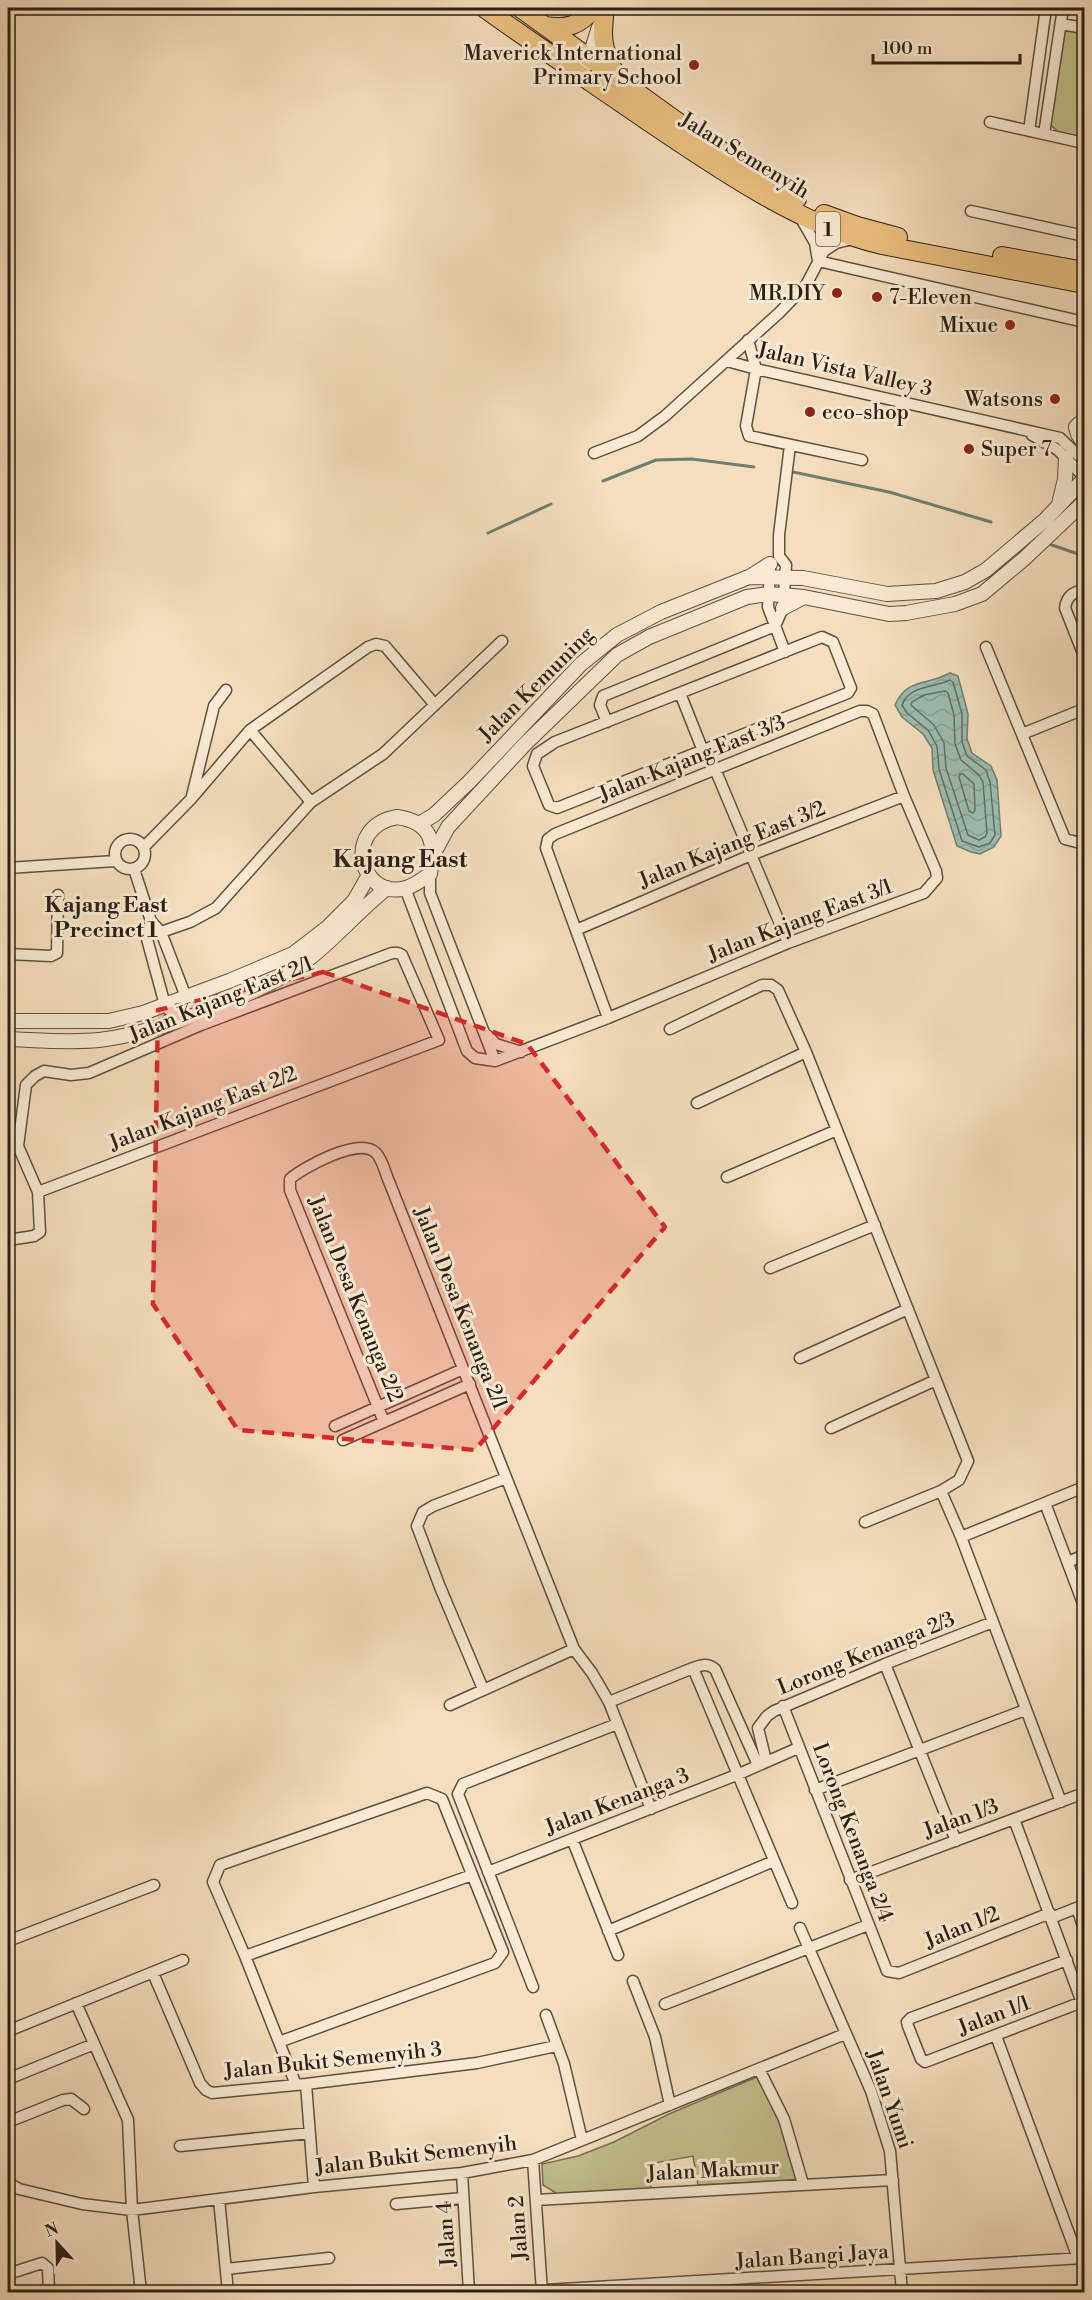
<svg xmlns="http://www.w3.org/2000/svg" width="1092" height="2300" viewBox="0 0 1092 2300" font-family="'Libre Bodoni',serif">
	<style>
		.park { fill: #c1c08d; stroke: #767051; stroke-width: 1.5 }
		.water { fill: url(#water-waves); stroke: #6f7e71; stroke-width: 1.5 }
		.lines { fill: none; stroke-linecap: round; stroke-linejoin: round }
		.shore { stroke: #646e62; stroke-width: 1.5 }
		.stream { stroke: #6f7e71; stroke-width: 3 }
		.minor-casing { stroke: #5e503f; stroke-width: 13 }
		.tertiary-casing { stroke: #5e503f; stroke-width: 16 }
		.primary-casing { stroke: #2b2015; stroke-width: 20 }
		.minor { stroke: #f8ead4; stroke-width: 10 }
		.tertiary { stroke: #f8ead4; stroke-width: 14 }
		.primary { stroke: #eabf7e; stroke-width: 18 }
		.marked { fill: #d62828; fill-opacity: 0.2; stroke: #d62828; stroke-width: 4.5; stroke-dasharray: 12 8; stroke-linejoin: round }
		.poi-dot { fill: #8f2418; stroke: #f8ead4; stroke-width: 2 }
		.labels { text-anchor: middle; stroke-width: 6; stroke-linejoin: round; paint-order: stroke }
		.shield { fill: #f8ead4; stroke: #685d4e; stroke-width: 1.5 }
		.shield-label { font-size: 20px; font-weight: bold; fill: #2b2015 }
		.poi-label { font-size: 21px; fill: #2b2015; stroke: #f8ead4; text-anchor: end }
		.street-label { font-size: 21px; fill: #2b2015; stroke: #f8ead4 }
		.neighbourhood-label { font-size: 22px; font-weight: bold; fill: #2b2015; stroke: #f8ead4 }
		.quarter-label { font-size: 24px; font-weight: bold; fill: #2b2015; stroke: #f8ead4 }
	</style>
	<defs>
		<pattern id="water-waves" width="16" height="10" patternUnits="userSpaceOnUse" patternTransform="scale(1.5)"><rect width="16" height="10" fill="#9cbcaf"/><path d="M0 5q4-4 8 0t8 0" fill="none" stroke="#87a196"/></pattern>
	</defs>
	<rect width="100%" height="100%" fill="#f5debd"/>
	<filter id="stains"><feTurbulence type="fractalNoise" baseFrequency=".00333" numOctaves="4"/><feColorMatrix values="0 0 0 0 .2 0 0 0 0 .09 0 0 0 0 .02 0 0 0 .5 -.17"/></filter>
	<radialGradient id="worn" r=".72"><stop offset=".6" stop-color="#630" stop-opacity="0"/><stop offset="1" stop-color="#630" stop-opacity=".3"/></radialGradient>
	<path class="park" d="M1063,28L1084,32V138L1059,133L1049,123Z
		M757,2077L778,2116L796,2180L698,2185L693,2156L649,2164L651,2189L559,2195L543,2185L542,2164L578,2156L614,2142L669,2114Z"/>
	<path class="water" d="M950,673L958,676L968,714L967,739L972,753L991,766L997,780L1001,836L994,847L980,854L971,852L957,846L933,770L932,748L923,734L902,717L895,705C908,677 927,686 950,673Z"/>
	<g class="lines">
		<path class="shore" d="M950,680L953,682L962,714V742L967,756L986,770L990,782L995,835L990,843L979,847L962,841L939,769L937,746L928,730L907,713L902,705C909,685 934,688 950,680Z
			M945,691L948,693L954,715L955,744L961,760L979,775L983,782L987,833L985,837L979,840L968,835L946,768L944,743L934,725L911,705L912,702L924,695Z
			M960,774H963L974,784L975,810L973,813L969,811L959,777Z"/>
		<path class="stream" d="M793,472L889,492L991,522
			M603,481L656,460L692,459L754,467
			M488,533L551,504
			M1049,544L1084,556"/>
		<defs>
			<path id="minor" d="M1061,24L1084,28
				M990,122L1084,143
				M1029,131L1046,8
				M1044,134L1063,8
				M971,211L1084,236
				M799,215L815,243L818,261
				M818,261L1084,322
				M748,340L756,369L746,426L749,436L862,460
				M727,361L756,369L1060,438L1084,461
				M1032,435L1058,450L1084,477
				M594,453L638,436L665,416L779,313L806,285L824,251L836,243L853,239
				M770,570L768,607L785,652
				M1084,589C1073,593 1067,595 1065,608L1084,656
				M822,637L833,642L851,688L848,693L557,808L549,805L533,766L537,754L555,742Z
				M986,647L1065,839L1084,844
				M680,693L703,751
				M607,722L600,705L603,696L775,626L783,608L786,565L779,556V535L790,445
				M250,730L311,802
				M1022,734L1084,709
				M715,769L788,943
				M192,796L214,706L226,690
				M115 854a15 15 0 1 1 30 0a15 15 0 1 1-30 0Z
				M144,847L191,799L250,730L368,647L376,644L385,646L435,705
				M8,868L115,861
				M134,869L151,921L161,932L186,997L177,1012L163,1025
				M430,874V893L495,1061
				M405,888L467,1051L475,1058L495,1061L608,1018L788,943L924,893L937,878L936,871L904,796L873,714L867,711H860L555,834L548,839L546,848L608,1018
				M151,921L147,939L165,1005L169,1010
				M576,930L751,855L904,796
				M161,932L190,922L216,908L311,802L383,754L502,641
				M8,954L51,956L57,953L58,895
				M670,1029L762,985H771L778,990L806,1052L968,1461L959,1480L941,1491L865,1522
				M487,1035L496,1044L521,1052
				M697,1103L806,1052
				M727,1177L837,1130
				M8,1240L34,1236L40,1232L38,1192L18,1146L26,1085L35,1076L44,1071L71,1075L89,1073L201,1025L392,953H398L402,955L439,1040L38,1192
				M770,1268L875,1225
				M800,1358L908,1309
				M384,1422L290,1190V1179C304,1167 360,1136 376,1153C382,1159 385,1172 388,1179L574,1649L592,1673L609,1702L651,1809
				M335,1426L463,1369
				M831,1428L936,1380
				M343,1440L470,1384
				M941,1491L961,1537L1061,1802
				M1045,1503L1084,1606
				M961,1537L1084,1487
				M1068,1562L1084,1555
				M885,1664L956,1841
				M693,1668L792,1903
				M483,1689L440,1587L417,1526L423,1512L433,1506L506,1478
				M609,1702L693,1668C702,1665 707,1663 715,1669L758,1765
				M450,1705L574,1649
				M783,1706L887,1971L899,1973L1050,1913
				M766,1761L758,1728L767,1716L774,1711L885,1664L993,1622
				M815,1790L1025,1710
				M1014,1819L1084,2008
				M572,1839L618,1955
				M488,1872L739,1774L798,1748
				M850,1880L1084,1793
				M1077,1908L1084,1929
				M1051,1918L1084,1905
				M800,1928L871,2091L890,2151L902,2292
				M608,1931L774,1861
				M8,1941L154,1885
				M245,1956L472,1875
				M1067,1960L911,2018L907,2022L908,2026L921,2059L925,2062L1082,2002
				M153,1973L200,2083L206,2090L212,2093L306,2084L477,2063L556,2046
				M633,1981L655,2037L670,2105
				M533,1987L458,1794L463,1784L617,1724
				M76,2003L128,2120L132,2210L141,2292
				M665,2004L868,1925
				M546,2015L564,2064L582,2140
				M8,2031L183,1960
				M996,2036L1078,2258
				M279,2042L495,1963L503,1952L442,1799L427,1793L220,1865L213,1882L245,1956L296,2085
				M759,2069L784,2119L803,2184
				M8,2079L94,2044
				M306,2084L314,2187
				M8,2122L63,2100L71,2099L84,2109
				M180,2146L310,2133
				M533,2160L542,2292
				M462,2173L469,2292
				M8,2183L19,2189L82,2204L132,2210L314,2187L462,2173L533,2160L845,2034
				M219,2199L228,2292
				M536,2200L893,2180
				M396,2204L463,2198
				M226,2269L329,2258
				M8,2274L42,2263L48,2268L49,2292
				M512,2292L1084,2258"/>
			<path id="tertiary" d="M579,75L589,59L599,27
				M1079,424L1076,427L1078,434L1084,443
				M1059,504L1065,479L1066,458
				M751,576L770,564
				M783,608L804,597
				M397,817C432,822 436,843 430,874C423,879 416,885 406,888C360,901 341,827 397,817Z
				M419,824L434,815L469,782L581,664L617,635L661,612L749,577L803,578L887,594L936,591L965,582L986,570L1045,520L1084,479
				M434,853L448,827L525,744L617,655L649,637L747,597L769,594L804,597L889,614L906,613L955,604L982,594L1025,558L1084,502
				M8,1021H109L143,1013L229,981L293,954L328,927L354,901L369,875
				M8,1039C37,1040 69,1043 99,1040C158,1033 258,996 306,961C335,939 359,910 387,888"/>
			<path id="primary" d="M484,8C538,47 594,84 649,122C717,168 801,226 882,245L1084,284
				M520,8L689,130L797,199
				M605,8C601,40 602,48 617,77
				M545,26C569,29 578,26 595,8
				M824,214L857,226L898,237
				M1002,256L1084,271"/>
		</defs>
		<use href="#minor" class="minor-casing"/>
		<use href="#tertiary" class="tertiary-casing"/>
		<use href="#primary" class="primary-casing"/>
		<use href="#minor" class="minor"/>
		<use href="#tertiary" class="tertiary"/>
		<use href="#primary" class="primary"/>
	</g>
	<path class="marked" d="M323,972L527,1044L665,1227L475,1450L238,1430L153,1304L158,1010Z"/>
	<g class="poi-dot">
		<circle cx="694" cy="65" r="6"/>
		<circle cx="837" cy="293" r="6"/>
		<circle cx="877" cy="297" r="6"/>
		<circle cx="1010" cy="325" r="6"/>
		<circle cx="1055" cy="399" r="6"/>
		<circle cx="810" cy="412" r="6"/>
		<circle cx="969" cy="449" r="6"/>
	</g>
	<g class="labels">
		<rect class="shield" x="816" y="212" width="24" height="34" rx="4.5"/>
		<g class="shield-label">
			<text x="828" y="236">1</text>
		</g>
		<g class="poi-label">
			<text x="682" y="60">Maverick International<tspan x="682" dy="24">Primary School</tspan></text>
			<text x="825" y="300">MR.DIY</text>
			<text x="889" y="304" text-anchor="start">7-Eleven</text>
			<text x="998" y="332">Mixue</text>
			<text x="1043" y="406">Watsons</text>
			<text x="822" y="419" text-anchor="start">eco-shop</text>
			<text x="981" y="456" text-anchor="start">Super 7</text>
		</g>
		<g class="street-label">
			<text transform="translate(745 155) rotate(31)" y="7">Jalan Semenyih</text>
			<text transform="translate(845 369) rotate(13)" y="7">Jalan Vista Valley 3</text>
			<text transform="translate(536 684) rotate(-45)" y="7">Jalan Kemuning</text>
			<text transform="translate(692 758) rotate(-22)" y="7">Jalan Kajang East 3/3</text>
			<text transform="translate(732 844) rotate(-22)" y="7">Jalan Kajang East 3/2</text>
			<text transform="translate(800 920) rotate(-21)" y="7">Jalan Kajang East 3/1</text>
			<text transform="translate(221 999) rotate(-22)" y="7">Jalan Kajang East 2/1</text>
			<text transform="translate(203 1108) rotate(-21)" y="7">Jalan Kajang East 2/2</text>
			<text transform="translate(356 1299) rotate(68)" y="7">Jalan Desa Kenanga 2/2</text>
			<text transform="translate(461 1308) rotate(68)" y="7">Jalan Desa Kenanga 2/1</text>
			<text transform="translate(866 1653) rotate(-22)" y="7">Lorong Kenanga 2/3</text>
			<text transform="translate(617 1801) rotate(-21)" y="7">Jalan Kenanga 3</text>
			<text transform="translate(961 1818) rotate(-20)" y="7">Jalan 1/3</text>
			<text transform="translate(853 1832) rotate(69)" y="7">Lorong Kenanga 2/4</text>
			<text transform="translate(962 1927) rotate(-22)" y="7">Jalan 1/2</text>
			<text transform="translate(994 2015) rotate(-21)" y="7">Jalan 1/1</text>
			<text transform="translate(333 2060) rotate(-6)" y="7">Jalan Bukit Semenyih 3</text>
			<text transform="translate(890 2099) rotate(71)" y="7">Jalan Yumi</text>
			<text transform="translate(416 2155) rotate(-7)" y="7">Jalan Bukit Semenyih</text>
			<text transform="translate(713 2170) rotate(-3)" y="7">Jalan Makmur</text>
			<text transform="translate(518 2228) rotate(-94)" y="7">Jalan 2</text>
			<text transform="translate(446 2234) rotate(-94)" y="7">Jalan 4</text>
			<text transform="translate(812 2256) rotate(-4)" y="7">Jalan Bangi Jaya</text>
		</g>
		<g class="neighbourhood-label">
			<text x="106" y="912">Kajang East<tspan x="106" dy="25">Precinct 1</tspan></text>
		</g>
		<g class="quarter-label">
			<text x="400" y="867">Kajang East</text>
		</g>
	</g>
	<rect width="1092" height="2300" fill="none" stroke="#f5debd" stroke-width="30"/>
	<rect x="9" y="9" width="1074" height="2282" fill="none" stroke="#2b2015" stroke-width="3"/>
	<rect x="15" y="15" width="1062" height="2270" fill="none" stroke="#2b2015" stroke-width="1.5"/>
	<g transform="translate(57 2243) rotate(338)" stroke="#f8ead4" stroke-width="4.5" paint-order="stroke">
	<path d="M0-4.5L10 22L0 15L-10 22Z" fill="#2b2015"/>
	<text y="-9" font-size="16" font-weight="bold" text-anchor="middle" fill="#2b2015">N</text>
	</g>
	<path d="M873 54v9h147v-9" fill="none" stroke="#2b2015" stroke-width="3"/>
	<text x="882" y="54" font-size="18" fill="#2b2015" stroke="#f8ead4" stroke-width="4.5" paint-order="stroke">100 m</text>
	<rect width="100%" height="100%" filter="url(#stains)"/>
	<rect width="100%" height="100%" fill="url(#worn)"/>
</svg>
